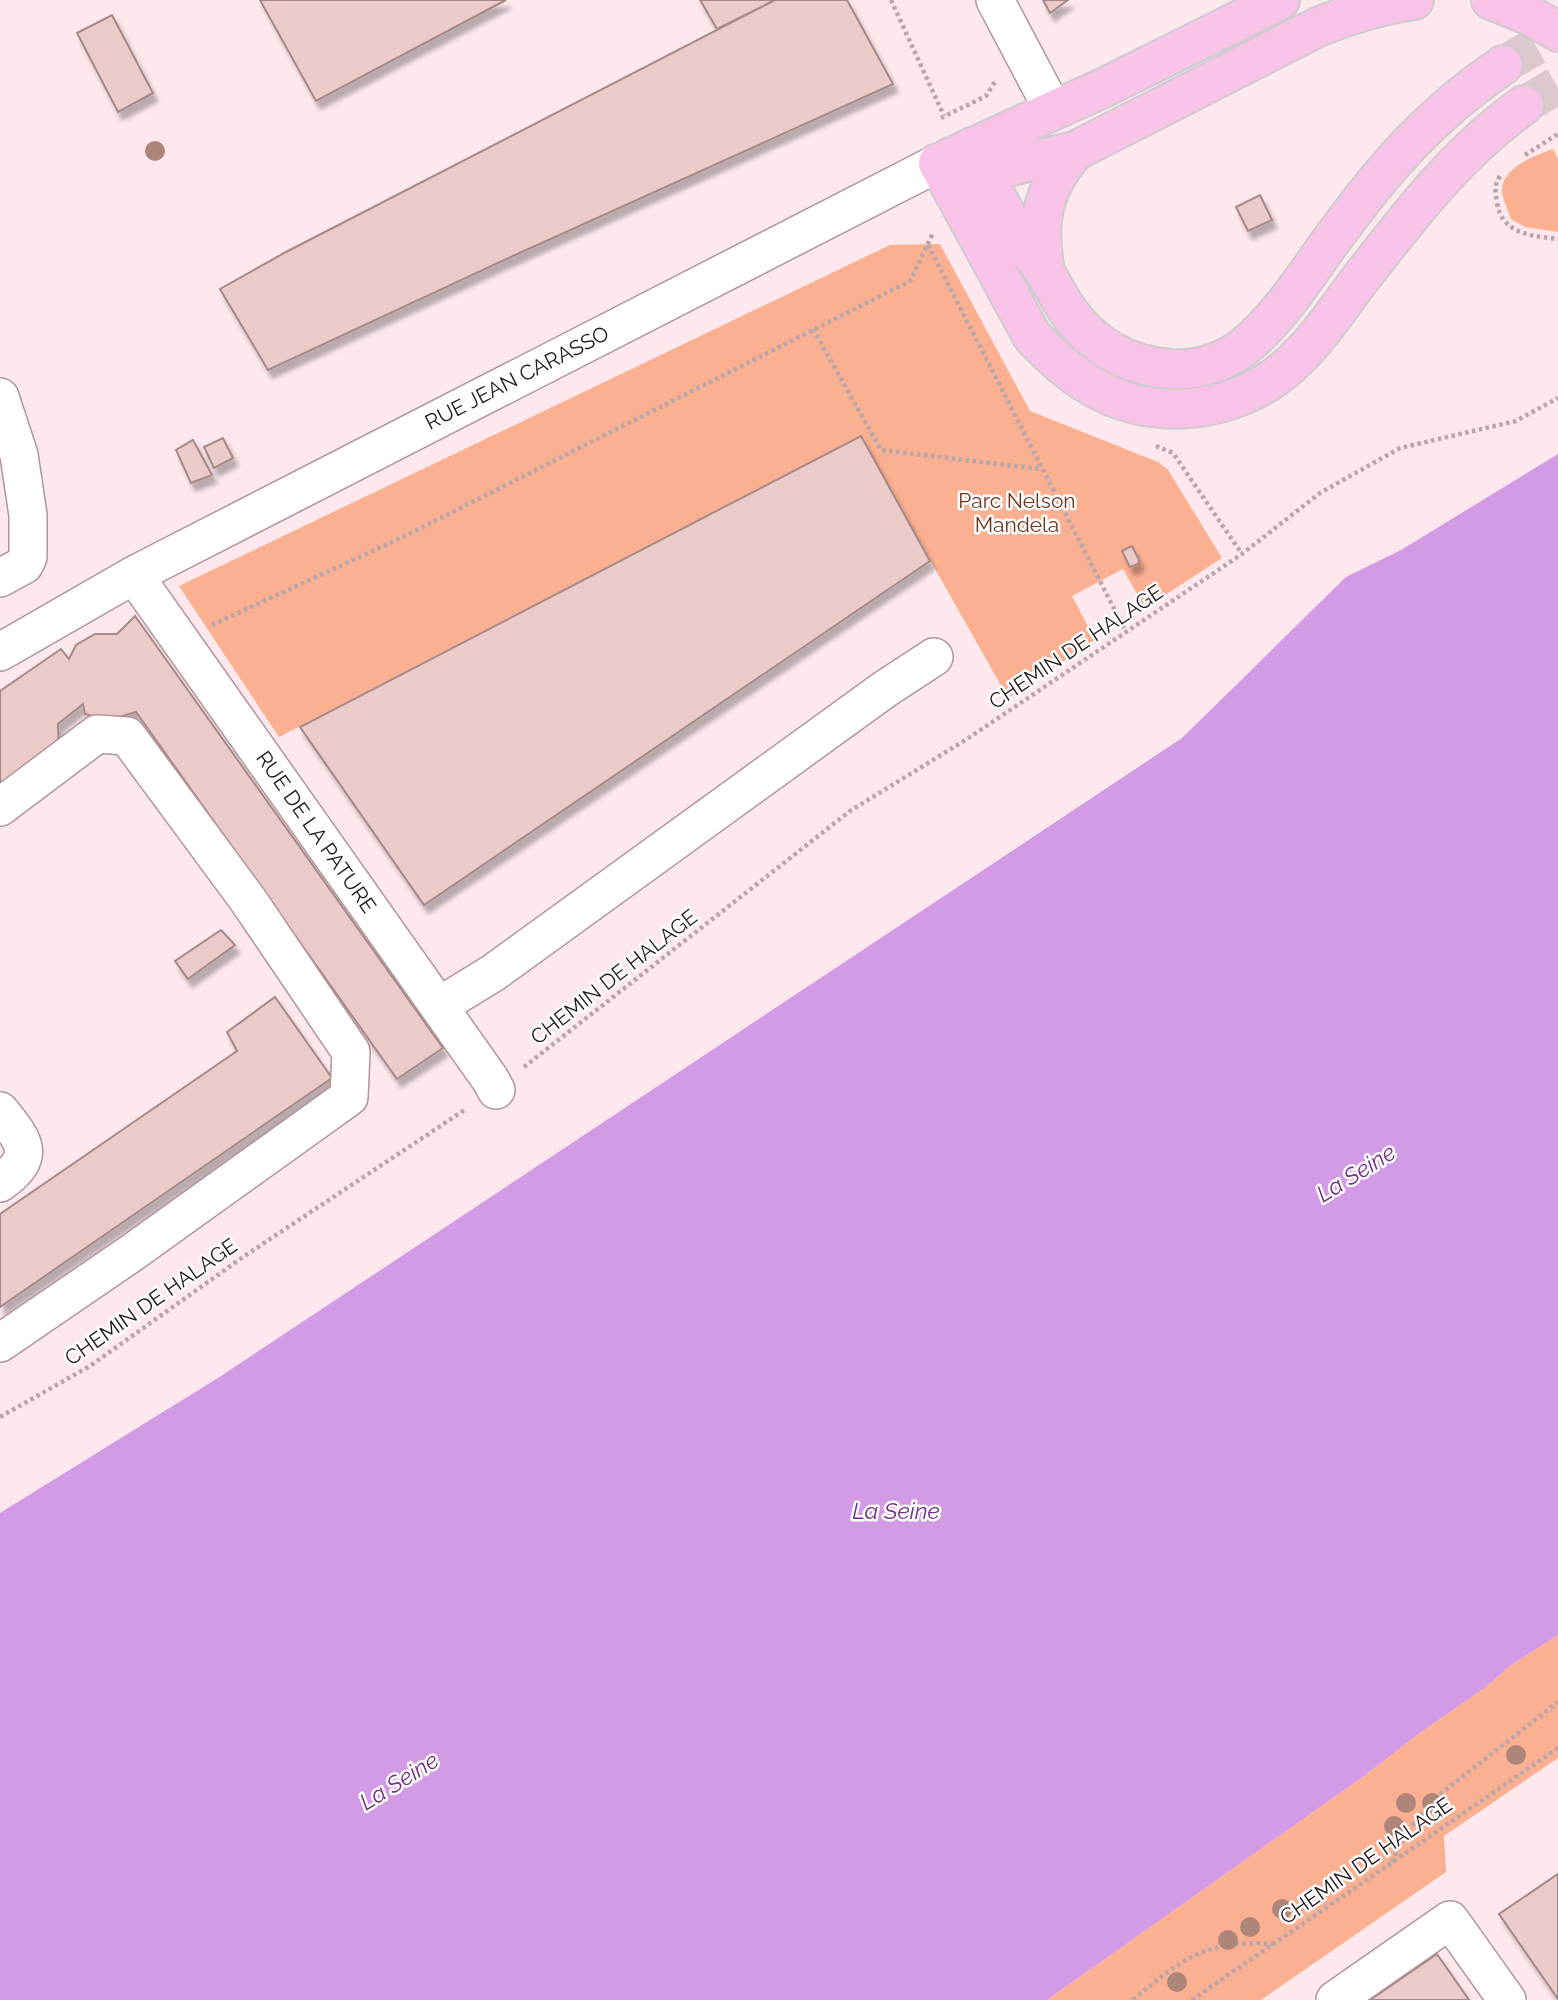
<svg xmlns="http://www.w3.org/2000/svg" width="1558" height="2000" viewBox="0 0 1558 2000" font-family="Raleway,sans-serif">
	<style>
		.green { fill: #fbb091 }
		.water { fill: #d39ae6 }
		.building { fill: #ebcbc9; stroke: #a68886; stroke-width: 2; filter: url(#shadow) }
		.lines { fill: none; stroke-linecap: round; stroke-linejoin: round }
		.major-tunnel { stroke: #dbc9cd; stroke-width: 38; stroke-dasharray: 38 19; stroke-linecap: butt }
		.minor-casing { stroke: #b2949c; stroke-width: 40 }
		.major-casing { stroke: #cecccd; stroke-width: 42 }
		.path { stroke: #b7a6aa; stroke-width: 4.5; stroke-dasharray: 3.5 3.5; stroke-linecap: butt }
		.minor { stroke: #fff; stroke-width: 37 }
		.major { stroke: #f9c3e8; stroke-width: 38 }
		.tree { fill: #ae8579 }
		.labels { text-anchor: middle; stroke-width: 5; stroke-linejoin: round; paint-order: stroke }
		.street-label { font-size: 21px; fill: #22171a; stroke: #fff }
		.park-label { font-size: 21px; fill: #6f341a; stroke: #fff }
		.water-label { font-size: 23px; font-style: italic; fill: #732e87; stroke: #fff }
	</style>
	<defs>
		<filter id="shadow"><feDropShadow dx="4.5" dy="8" stdDeviation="2" flood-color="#0004"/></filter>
	</defs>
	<rect width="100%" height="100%" fill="#fce8ed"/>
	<path class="green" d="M1553,149L1558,159V232L1525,227L1511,219C1508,210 1503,200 1502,191C1501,168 1536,155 1553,149Z
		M940,244L1030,411L1158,462L1168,470L1222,558L1145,608L1123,569L1072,596L1095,640L1008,698L860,436L279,737L179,586L890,245Z
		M1558,1635V1758L1444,1836L1446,1872L1261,2000H1047L1364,1776L1417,1735L1486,1687L1510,1666Z"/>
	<path class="water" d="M1558,454V1635L1510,1666L1486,1687L1417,1735L1364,1776L1047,2000H0V1513L221,1376L1182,738L1346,577L1401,550Z"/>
	<path class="building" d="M260,0H506L316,101Z
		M700,0H775L717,29Z
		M775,0H847L893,84L513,256L268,370L220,289L286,252Z
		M1043,0H1068L1050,13Z
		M112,15L153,93L118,112L77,33Z
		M1260,195L1272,220L1248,231L1236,207Z
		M861,436L930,561L424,905L300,727Z
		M223,438L233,458L214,468L204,447Z
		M193,440L212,475L191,483L176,450Z
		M1132,546L1139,560L1138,564L1130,567L1122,551Z
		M135,616L443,1048L397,1079L136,712L109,720L85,714L83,704L58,724L59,754L0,797V691L61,649L69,659L76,645L95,634H117Z
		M221,930L235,945L188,979L175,961Z
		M275,997L332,1078L0,1307V1214L237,1051L227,1032Z
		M1558,1874V1999L1499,1914Z
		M1437,1954L1469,2000H1370Z"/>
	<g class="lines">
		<path class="major-tunnel" d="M1503,65L1558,33
			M1524,105L1558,85"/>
		<defs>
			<path id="minor" d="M995,0L1053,110
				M0,397L19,455L28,515V557L24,565L0,578
				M134,575L490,1079L496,1090
				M0,652L134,575L938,163
				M0,807L97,734L127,736L248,900L351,1052L349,1097L133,1252L0,1343
				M439,1006L493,973L885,689L934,657
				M0,1111C24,1141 38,1156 0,1183
				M1335,2000L1450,1920L1507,2000"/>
			<path id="major" d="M1491,0L1533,17L1558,32
				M972,147C986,175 999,205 1016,232C1024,246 1035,258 1044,271C1052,283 1058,296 1066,308C1091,345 1126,366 1171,369C1198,371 1225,362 1245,346C1283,315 1310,268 1339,230C1389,162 1433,113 1503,65
				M949,158L1103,88L1280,0
				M938,163L1032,336C1049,354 1067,371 1088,384C1151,424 1236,414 1290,365C1318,340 1338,308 1361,278C1410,215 1458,152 1524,105
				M960,165L1011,166L1075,151
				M1045,271C1036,221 1042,190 1075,151L1318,27C1350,14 1380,5 1414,0"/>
		</defs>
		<use href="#minor" class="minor-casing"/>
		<use href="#major" class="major-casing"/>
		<path class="path" d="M891,0L944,116
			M941,118L986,96L996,80
			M1525,155L1558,134
			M1500,176C1494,186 1495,190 1497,202C1501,234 1532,236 1558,239
			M928,245L1126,632
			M813,329L881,450L1041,469
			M1156,446L1173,453L1242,554
			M212,625L405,536L910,281L933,233
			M524,1067L850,811L967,739L1242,554L1320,493L1400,448L1516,421L1558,398
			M0,1417L90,1366L243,1257L466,1109
			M1392,1862L1405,1833L1439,1795L1558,1702
			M1133,2000C1181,1959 1207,1939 1273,1944
			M1192,2000L1558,1748"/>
		<use href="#minor" class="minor"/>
		<use href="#major" class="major"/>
	</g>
	<g class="tree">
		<circle cx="155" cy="151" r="10"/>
		<circle cx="1516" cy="1755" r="10"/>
		<circle cx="1406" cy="1803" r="10"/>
		<circle cx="1432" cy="1803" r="10"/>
		<circle cx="1394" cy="1826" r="10"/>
		<circle cx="1282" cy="1909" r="10"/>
		<circle cx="1250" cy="1927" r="10"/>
		<circle cx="1228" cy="1940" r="10"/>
		<circle cx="1177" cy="1982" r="10"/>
	</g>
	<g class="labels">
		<g class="street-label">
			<text transform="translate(517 378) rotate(-27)" y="7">RUE JEAN CARASSO</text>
			<text transform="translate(1076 647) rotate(-34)" y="7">CHEMIN DE HALAGE</text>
			<text transform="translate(316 832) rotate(55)" y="7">RUE DE LA PATURE</text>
			<text transform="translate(614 977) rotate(-38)" y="7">CHEMIN DE HALAGE</text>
			<text transform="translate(151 1302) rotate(-35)" y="7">CHEMIN DE HALAGE</text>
			<text transform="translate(1366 1861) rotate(-35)" y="7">CHEMIN DE HALAGE</text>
		</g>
		<g class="park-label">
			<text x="1017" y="508">Parc Nelson<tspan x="1017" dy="24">Mandela</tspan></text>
		</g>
		<g class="water-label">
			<text transform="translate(1356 1173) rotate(-32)" y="8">La Seine</text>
			<text x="896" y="1519">La Seine</text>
			<text transform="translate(399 1781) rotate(-32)" y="8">La Seine</text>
		</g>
	</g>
</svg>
